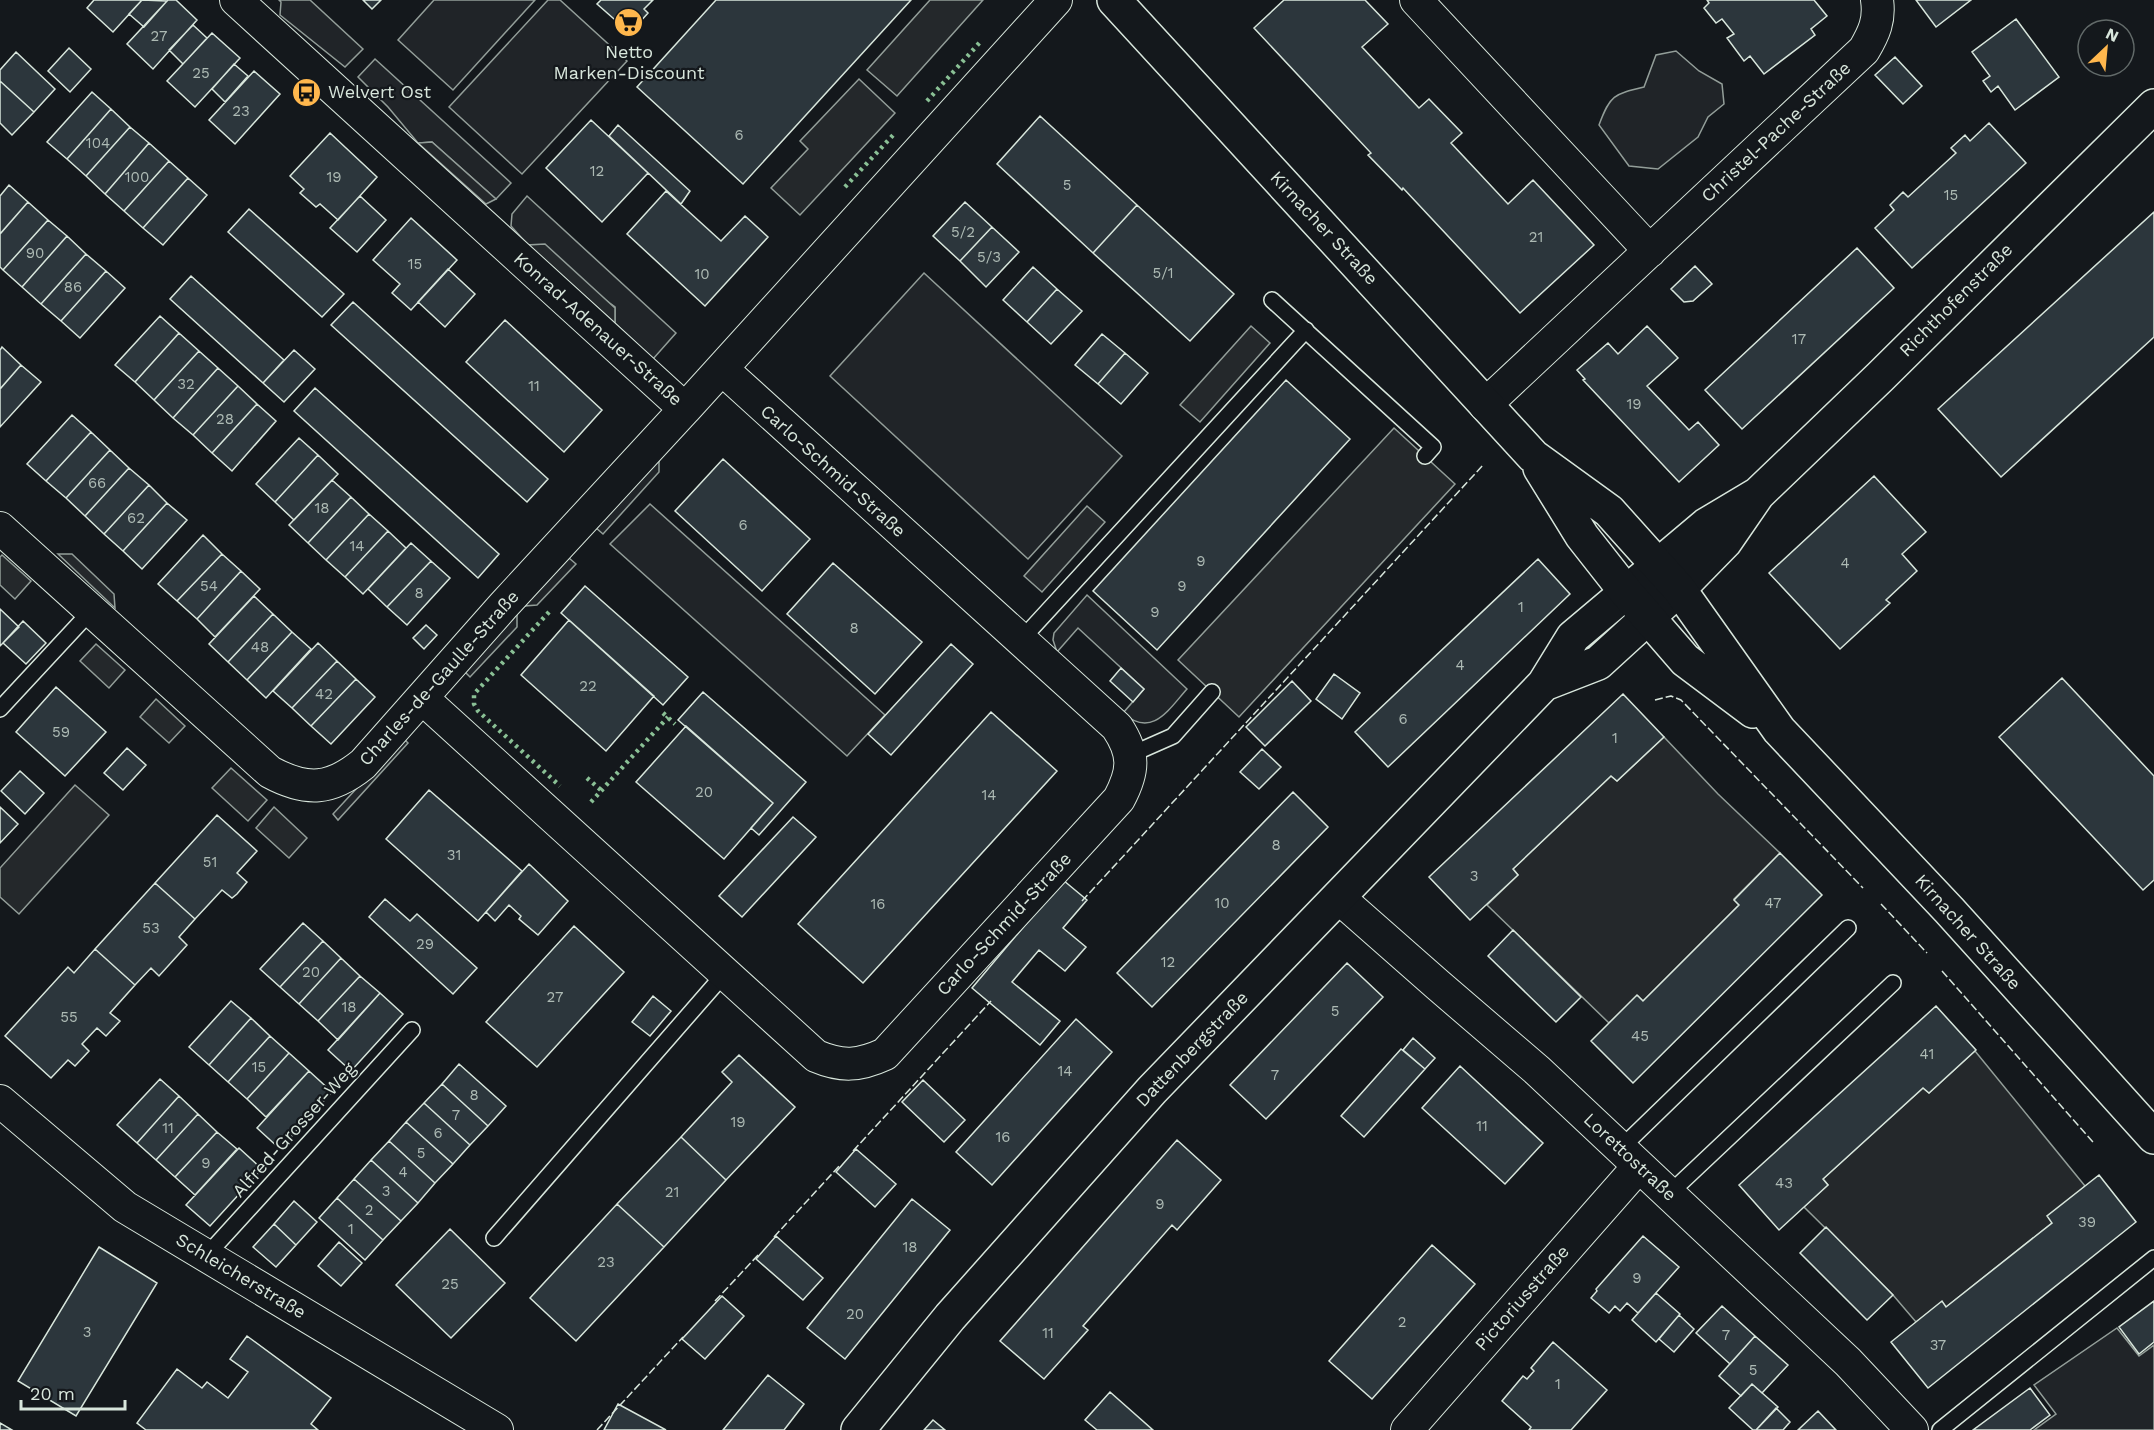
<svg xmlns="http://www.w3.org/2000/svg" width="2154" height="1430" viewBox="0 0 2154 1430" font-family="'Work Sans',sans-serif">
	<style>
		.green { fill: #202428; stroke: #939e99; stroke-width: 1.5 }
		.parking { fill: #24282b; stroke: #939e99; stroke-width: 1.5 }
		.building { fill: #2c363c; stroke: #d8e6dc; stroke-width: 1.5 }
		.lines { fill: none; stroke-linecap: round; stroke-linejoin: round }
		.service-casing { stroke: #d8e6dc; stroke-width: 18 }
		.minor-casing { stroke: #d8e6dc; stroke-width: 34 }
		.tertiary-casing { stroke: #d8e6dc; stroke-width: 36 }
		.secondary-casing { stroke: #d8e6dc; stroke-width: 36 }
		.service { stroke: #14181c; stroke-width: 15 }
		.minor { stroke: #14181c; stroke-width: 32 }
		.tertiary { stroke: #14181c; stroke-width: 33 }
		.secondary { stroke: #14181c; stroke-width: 33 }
		.hedge { stroke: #8ac095; stroke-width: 4.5; stroke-dasharray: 3 4.5; stroke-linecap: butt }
		.fence { stroke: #d8e6dc; stroke-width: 1.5; stroke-dasharray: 8 3; stroke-linecap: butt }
		.labels { text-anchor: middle; stroke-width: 4.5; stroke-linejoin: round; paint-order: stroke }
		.number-label { font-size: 15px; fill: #adbab4 }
		.poi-label { font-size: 18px; fill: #d8e6dc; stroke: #14181c }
		.street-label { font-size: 18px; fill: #d8e6dc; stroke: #14181c }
	</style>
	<rect width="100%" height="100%" fill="#14181c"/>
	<path class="green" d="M279,0H310L363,49L345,67L280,15L281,2Z
		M434,0H535L453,90L398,40Z
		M548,0H560L627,61L522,174L449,107Z
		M1676,51L1699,71L1722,84L1724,104L1708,117L1698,137L1658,169L1629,166L1599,125C1610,95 1614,94 1644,87L1656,55Z
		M375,59L511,183L496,199L432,142L418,143L388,107L358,77Z
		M527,196L676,333L653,359L615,323V307L528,245L511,226L512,214Z
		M924,273L1122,456L1028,559L830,376Z
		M659,457V472L603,534L595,527Z
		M650,504L885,715L847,756L610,544Z
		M569,558L576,564L537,605L524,606Z
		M1087,595L1187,689C1169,709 1152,739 1123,713L1144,689L1078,628L1057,652L1053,640L1054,633Z
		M517,614V627L470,677L464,671Z
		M403,738L408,743L338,820L333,814Z
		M2117,1328L2139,1356L2154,1345V1430H2034L2056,1414L2034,1385Z"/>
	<path class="parking" d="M930,0H983L897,96L867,70Z
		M859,79L895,113L800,215L771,188L808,149L800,141Z
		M432,142L496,199L486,204L418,143Z
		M545,244L615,308V323L528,245Z
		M1251,326L1270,343L1200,422L1180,405Z
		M1394,428L1455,484L1239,717L1178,660Z
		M1087,506L1105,522L1042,592L1024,576Z
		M58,554H72L114,594L115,608Z
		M2,555L31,581L15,599L0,585V557Z
		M96,644L125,670L109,688L80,661Z
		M156,699L185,726L169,743L140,717Z
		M1664,737L1718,794L1780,853L1734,899L1739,905L1643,1001L1638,996L1609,1023L1487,905L1518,875L1513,869L1611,776L1617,781Z
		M231,768L267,800L248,821L212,788Z
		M75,785L109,815L19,914L0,897V868Z
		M274,807L307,838L289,858L256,828Z
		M1975,1051L2085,1186L2052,1223L1946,1307L1942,1302L1916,1322L1893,1295L1804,1207L1828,1185L1823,1179L1923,1088L1929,1093Z"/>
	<path class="building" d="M94,0H142L113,32L87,8Z
		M142,0L167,1L144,27L129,14Z
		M168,0H176L197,20L153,69L127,44Z
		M363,0H381L372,9Z
		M601,0H653L644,9L648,13L630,33L597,4Z
		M716,0H911L743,184L637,87Z
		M1284,0H1365L1388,24L1362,47L1419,108L1429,99L1462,133L1451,143L1508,204L1533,180L1594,245L1520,313L1403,188L1402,190L1368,155L1371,153L1254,28Z
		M1707,0H1814L1827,16L1811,29L1815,35L1764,74L1750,56L1744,61L1727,38L1734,34L1722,19L1716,23L1704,8L1709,3Z
		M1916,0H1971L1936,27Z
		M2016,19L2059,77L2015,110L1998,86L1991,92L1983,81L1990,76L1972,52Z
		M193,25L207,38L183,64L169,50Z
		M212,33L240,58L195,107L167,81Z
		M69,48L91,69L70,92L48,71Z
		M16,52L55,89L34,112L0,81V70Z
		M1895,57L1922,86L1903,104L1875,75Z
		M234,64L248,76L225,102L212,89Z
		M254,71L280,94L235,144L209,120Z
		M0,81L34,112L12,135L0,123Z
		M92,92L111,109L67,159L47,142Z
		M111,109L130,127L86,176L67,159Z
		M1040,116L1137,205L1093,253L997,164Z
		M591,120L648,173L602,222L546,168Z
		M1989,123L2026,163L1912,268L1875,228L1894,210L1890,205L1903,192L1908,197L1956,153L1951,148L1965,135L1970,141Z
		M618,125L690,191L681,204L609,136Z
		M130,127L149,143L105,194L86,176Z
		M330,133L377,177L338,220L320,204L316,207L300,193L304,189L290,176Z
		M149,143L169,161L124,211L105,194Z
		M169,161L188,178L143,228L124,211Z
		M188,178L207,195L163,245L143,228Z
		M9,185L28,202L0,234V196Z
		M666,191L721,241L745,216L768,237L705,306L627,234Z
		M360,196L386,220L357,252L330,228Z
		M28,202L48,220L3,270L0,267V234Z
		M965,202L992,227L960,261L933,236Z
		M1137,205L1234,294L1190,341L1093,253Z
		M249,209L344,294L322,317L228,232Z
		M2154,212V337L2001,477L1938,409Z
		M411,218L457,260L411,310L392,293L400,284L373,260Z
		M48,220L67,236L22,287L3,270Z
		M992,227L1019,252L986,287L960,261Z
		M67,236L86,254L41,304L22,287Z
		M1857,248L1894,288L1742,429L1705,390Z
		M86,254L106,271L61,321L41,304Z
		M1695,266L1712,284L1693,301L1684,302L1671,289Z
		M1033,267L1057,289L1027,322L1003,300Z
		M448,269L475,294L445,327L418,302Z
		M106,271L125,288L80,338L61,321Z
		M191,276L284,360L263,383L170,299Z
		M1057,289L1082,311L1051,344L1027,322Z
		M353,302L548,479L527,502L331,325Z
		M160,316L179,333L135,382L115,365Z
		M505,320L602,410L564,452L466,362Z
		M1647,326L1678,358L1647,386L1689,430L1698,422L1719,445L1679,482L1583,380L1585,379L1577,370L1608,343L1618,354Z
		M179,333L199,351L154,400L135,382Z
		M1102,334L1125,353L1098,384L1075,365Z
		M2,347L21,365L0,389V350Z
		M294,350L315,369L284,402L263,383Z
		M199,351L218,368L173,418L154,400Z
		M1125,353L1148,373L1121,404L1098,384Z
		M21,365L41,382L0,427V389Z
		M218,368L238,386L193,435L173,418Z
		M1286,380L1350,439L1157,650L1093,591Z
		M238,386L257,404L212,453L193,435Z
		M315,388L499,554L478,578L294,411Z
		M257,404L276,421L232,471L212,453Z
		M72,415L91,432L46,481L27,464Z
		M91,432L110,450L66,498L46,481Z
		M299,438L318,455L275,502L256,484Z
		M110,450L129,468L85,516L66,498Z
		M318,455L338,474L294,520L275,502Z
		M723,459L810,539L762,591L675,511Z
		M129,468L149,485L104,534L85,516Z
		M1874,476L1926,532L1902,554L1917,571L1886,600L1890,603L1840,649L1769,573Z
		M332,480L351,497L308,543L289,525Z
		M149,485L167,503L123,551L104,534Z
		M351,497L369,514L326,560L308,543Z
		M167,503L187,520L142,569L123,551Z
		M369,514L388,531L345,577L326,560Z
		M388,531L406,548L363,594L345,577Z
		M203,535L222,554L177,601L158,584Z
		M411,543L431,561L387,607L368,589Z
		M222,554L241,571L197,619L177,601Z
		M1538,559L1570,594L1388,767L1355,732Z
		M431,561L450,578L407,625L387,607Z
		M833,563L922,642L875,694L787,614Z
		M241,571L260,589L215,637L197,619Z
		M585,586L688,677L663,705L561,613Z
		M254,596L273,614L228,662L209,644Z
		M0,609L19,627L0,646Z
		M273,614L292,632L247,680L228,662Z
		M569,620L654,696L606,751L521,675Z
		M23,621L46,643L26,664L3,643Z
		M426,625L437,635L424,649L413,638Z
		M292,632L311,649L266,698L247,680Z
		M318,643L337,661L292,708L273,691Z
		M951,644L973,664L891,755L868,734Z
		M337,661L356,679L311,726L292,708Z
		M1121,668L1144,689L1133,702L1110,681Z
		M1334,674L1360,693L1342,719L1316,699Z
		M2062,678L2154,776V880L2143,890L1999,737Z
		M356,679L375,697L331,744L311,726Z
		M1292,681L1311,701L1265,746L1246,727Z
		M56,687L106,732L65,776L16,732Z
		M703,692L806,782L759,835L751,828L773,803L678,720Z
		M1623,694L1664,737L1617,781L1611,776L1513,869L1518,875L1470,920L1429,877Z
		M991,712L1057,771L863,983L798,924Z
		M686,726L773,803L724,859L636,782Z
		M127,748L146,765L123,790L104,773Z
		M1262,749L1281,767L1259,789L1240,772Z
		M20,771L44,793L25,814L1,791Z
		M429,790L522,871L478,921L386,839Z
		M1293,792L1328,827L1152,1007L1117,973Z
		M0,807L18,824L0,843Z
		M217,815L257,851L237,873L247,882L237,894L232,898L222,890L195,919L155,883Z
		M793,817L816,837L742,917L719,896Z
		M1780,853L1822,895L1633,1083L1591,1041L1637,995L1643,1001L1739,905L1734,900Z
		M529,864L568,901L538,935L519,919L521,916L509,905L495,921L486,912Z
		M1063,880L1087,900L1063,928L1086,947L1065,971L1039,950L1012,982L1060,1021L1040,1045L972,988Z
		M155,883L195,919L179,937L187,945L178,955L159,976L151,968L135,985L95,949Z
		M385,899L410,921L417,914L477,968L453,994L369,917Z
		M303,923L323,941L280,987L260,969Z
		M574,926L624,972L537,1067L486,1022Z
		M1513,930L1581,997L1556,1022L1488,956Z
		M323,941L341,958L299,1004L280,987Z
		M95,949L135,985L110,1013L120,1021L106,1036L97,1028L82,1044L89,1051L75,1066L68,1060L51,1078L5,1036L68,967L74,973Z
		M341,958L360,976L318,1021L299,1004Z
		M1347,963L1383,997L1266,1119L1230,1085Z
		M360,976L380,993L338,1040L318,1021Z
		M380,993L403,1014L351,1071L328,1050Z
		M653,996L671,1011L650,1036L632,1022Z
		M231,1001L251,1018L209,1065L189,1047Z
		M1936,1006L1976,1050L1929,1093L1923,1088L1823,1179L1828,1185L1779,1230L1739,1185Z
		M251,1018L270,1036L228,1082L209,1065Z
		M1076,1019L1112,1052L992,1185L956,1152Z
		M270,1036L289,1053L247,1099L228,1082Z
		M1413,1038L1435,1058L1425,1069L1403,1050Z
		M1401,1049L1425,1069L1364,1137L1341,1116Z
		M289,1053L309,1071L266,1117L247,1099Z
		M739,1055L795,1107L726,1180L681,1137L732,1082L722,1072Z
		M459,1064L506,1106L488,1126L442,1084Z
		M1460,1066L1543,1143L1505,1184L1422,1108Z
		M309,1071L332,1092L280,1149L257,1128Z
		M160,1079L179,1096L137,1143L117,1125Z
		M923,1080L965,1120L944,1142L902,1102Z
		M442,1084L488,1126L470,1145L424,1103Z
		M179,1096L198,1114L156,1160L137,1143Z
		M424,1103L470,1145L453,1164L406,1122Z
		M198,1114L217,1132L175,1177L156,1160Z
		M406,1122L453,1164L435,1183L389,1141Z
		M217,1132L237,1149L195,1195L175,1177Z
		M681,1137L726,1180L664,1247L617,1204Z
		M1177,1140L1221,1180L1177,1230L1172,1225L1083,1326L1088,1330L1044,1379L1000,1341Z
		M389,1141L435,1183L418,1203L371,1160Z
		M239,1148L262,1169L210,1226L186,1205Z
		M856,1149L896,1184L875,1207L836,1172Z
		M371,1160L418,1203L401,1221L354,1179Z
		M2099,1175L2136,1222L1928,1388L1891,1342L1942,1301L1946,1307L2052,1223L2047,1216Z
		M354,1179L401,1221L383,1240L337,1198Z
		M337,1198L383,1240L365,1260L319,1218Z
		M912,1199L950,1230L845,1359L807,1328Z
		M294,1201L317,1222L296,1245L274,1224Z
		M617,1204L664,1247L576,1341L530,1298Z
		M274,1224L296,1245L276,1267L253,1247Z
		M1826,1227L1893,1295L1867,1320L1800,1253Z
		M450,1229L505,1283L451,1338L396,1285Z
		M776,1236L823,1278L803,1300L756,1259Z
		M1643,1236L1679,1267L1638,1313L1627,1303L1620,1311L1615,1306L1609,1313L1591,1298L1597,1291L1596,1289Z
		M339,1242L362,1263L341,1286L318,1266Z
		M1432,1245L1475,1284L1372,1399L1329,1361Z
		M99,1247L157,1283L76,1416L18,1381Z
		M1656,1293L1680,1314L1656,1342L1632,1320Z
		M722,1296L744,1316L705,1359L682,1339Z
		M2154,1301V1342L2139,1354L2119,1327Z
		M1722,1306L1755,1336L1730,1364L1696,1333Z
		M1679,1315L1694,1329L1674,1352L1659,1339Z
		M247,1336L331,1398L311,1424L318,1430H146L137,1423L177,1369L202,1388L207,1382L228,1398L248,1372L230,1359Z
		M1755,1336L1788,1365L1762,1393L1752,1384L1741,1396L1719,1376Z
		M1553,1342L1607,1390L1571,1430H1529L1531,1427L1502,1401L1523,1376L1527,1379L1534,1371L1531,1368Z
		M768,1375L804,1404L784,1430H723Z
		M1752,1384L1778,1407L1756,1430H1753L1729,1408Z
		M2030,1388L2050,1415L2030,1430H1973Z
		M1110,1392L1153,1430H1097L1085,1420Z
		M618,1404L666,1430H604Z
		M1776,1408L1790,1422L1783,1430H1756Z
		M1818,1411L1836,1430H1798Z
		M933,1420L945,1430H924Z
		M0,1423L12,1430H0Z"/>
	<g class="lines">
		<defs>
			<path id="service" d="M1272,300L1433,447L1425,456
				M1021,640L1306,330
				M0,709L91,611
				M1130,755L1173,736L1212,692
				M1620,1149L1848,928
				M1670,1193L1893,983
				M494,1238L726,972
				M206,1256L412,1030
				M1940,1430L2154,1258"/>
			<path id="minor" d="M236,0L685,409L1056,0
				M1416,0L1650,251
				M1485,405L1864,50C1874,33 1880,20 1877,0
				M0,528L270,772C307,792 331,790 363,764L503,606L685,409
				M422,698L816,1056C842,1067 859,1066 885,1054L1119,799C1134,771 1135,754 1117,727L722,369
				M1338,897L1438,985L1538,1071L1848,1362L1912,1430
				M0,1101L125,1207L497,1430
				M1407,1430L1639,1166"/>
			<path id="tertiary" d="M1544,684L1598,663L1679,589L1725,542L1758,494L1880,377L2154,106
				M858,1430L950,1317L1152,1090L1544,684L1573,637L1706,525L1758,494"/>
			<path id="secondary" d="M1114,0L1533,456L1609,511L1679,589L1779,730L1949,910L2154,1137
				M1540,468L1582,536L1626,592L1685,660L1753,711"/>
		</defs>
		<use href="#service" class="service-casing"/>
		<use href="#minor" class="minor-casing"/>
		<use href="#tertiary" class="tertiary-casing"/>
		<use href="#secondary" class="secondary-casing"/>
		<use href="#service" class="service"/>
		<use href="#minor" class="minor"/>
		<use href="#tertiary" class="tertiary"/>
		<use href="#secondary" class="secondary"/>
		<path class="hedge" d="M927,101L982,40
			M845,187L895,133
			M549,612L474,694V704L478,711L560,786
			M663,713L675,724
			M587,778L602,791
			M591,802L668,717"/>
		<path class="fence" d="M1655,700L1671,696L1681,700L1863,888
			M1082,901L1484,464
			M1881,904L1927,953
			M1942,971L2093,1142
			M853,1151L991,1001
			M774,1237L841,1164
			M715,1301L760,1253
			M597,1430L683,1337"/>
	</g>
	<defs>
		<symbol id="supermarket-disc" viewBox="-11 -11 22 22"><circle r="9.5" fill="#ffb74d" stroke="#14181c"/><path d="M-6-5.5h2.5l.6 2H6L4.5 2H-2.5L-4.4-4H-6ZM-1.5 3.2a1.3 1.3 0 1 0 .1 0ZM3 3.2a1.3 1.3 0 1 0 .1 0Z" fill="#111"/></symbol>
		<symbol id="bus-disc" viewBox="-11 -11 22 22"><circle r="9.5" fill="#ffb74d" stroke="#14181c"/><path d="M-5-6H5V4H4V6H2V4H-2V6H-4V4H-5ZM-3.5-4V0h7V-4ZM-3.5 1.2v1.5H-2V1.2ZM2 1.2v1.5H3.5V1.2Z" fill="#111"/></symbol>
	</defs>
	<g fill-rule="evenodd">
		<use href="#supermarket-disc" x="612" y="6" width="33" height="33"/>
		<use href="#bus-disc" x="290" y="76" width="33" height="33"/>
	</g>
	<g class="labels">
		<g class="number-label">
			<text x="159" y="41">27</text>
			<text x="201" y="78">25</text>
			<text x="241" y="116">23</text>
			<text x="739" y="140">6</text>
			<text x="98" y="148">104</text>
			<text x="597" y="176">12</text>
			<text x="137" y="182">100</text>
			<text x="334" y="182">19</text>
			<text x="1067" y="190">5</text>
			<text x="1951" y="200">15</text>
			<text x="963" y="237">5/2</text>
			<text x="1536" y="242">21</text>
			<text x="35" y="258">90</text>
			<text x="989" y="262">5/3</text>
			<text x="415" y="269">15</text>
			<text x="1163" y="278">5/1</text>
			<text x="702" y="279">10</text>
			<text x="73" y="292">86</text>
			<text x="1799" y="344">17</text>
			<text x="186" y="389">32</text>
			<text x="534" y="391">11</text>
			<text x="1634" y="409">19</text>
			<text x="225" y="424">28</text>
			<text x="97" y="488">66</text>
			<text x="322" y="513">18</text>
			<text x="136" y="523">62</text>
			<text x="743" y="530">6</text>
			<text x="357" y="551">14</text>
			<text x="1201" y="566">9</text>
			<text x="1845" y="568">4</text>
			<text x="209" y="591">54</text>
			<text x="1182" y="591">9</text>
			<text x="419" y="598">8</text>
			<text x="1521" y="612">1</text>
			<text x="1155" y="617">9</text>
			<text x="854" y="633">8</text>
			<text x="260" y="652">48</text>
			<text x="1460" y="670">4</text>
			<text x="588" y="691">22</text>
			<text x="324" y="699">42</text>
			<text x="1403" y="724">6</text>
			<text x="61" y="737">59</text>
			<text x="1615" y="743">1</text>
			<text x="704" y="797">20</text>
			<text x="989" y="800">14</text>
			<text x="1276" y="850">8</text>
			<text x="454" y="860">31</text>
			<text x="210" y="867">51</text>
			<text x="1474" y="881">3</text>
			<text x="1222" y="908">10</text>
			<text x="1773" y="908">47</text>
			<text x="878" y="909">16</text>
			<text x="151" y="933">53</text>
			<text x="425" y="949">29</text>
			<text x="1168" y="967">12</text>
			<text x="311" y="977">20</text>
			<text x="555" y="1002">27</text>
			<text x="349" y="1012">18</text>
			<text x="1335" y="1016">5</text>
			<text x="69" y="1022">55</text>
			<text x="1640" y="1041">45</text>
			<text x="1927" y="1059">41</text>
			<text x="259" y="1072">15</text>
			<text x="1065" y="1076">14</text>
			<text x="1275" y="1080">7</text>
			<text x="474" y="1100">8</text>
			<text x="456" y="1120">7</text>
			<text x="738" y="1127">19</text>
			<text x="1482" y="1131">11</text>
			<text x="168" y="1133">11</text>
			<text x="438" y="1138">6</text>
			<text x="1003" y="1142">16</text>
			<text x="421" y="1158">5</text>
			<text x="206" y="1168">9</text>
			<text x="403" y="1177">4</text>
			<text x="1784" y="1188">43</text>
			<text x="386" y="1196">3</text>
			<text x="672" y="1197">21</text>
			<text x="1160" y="1209">9</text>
			<text x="369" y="1215">2</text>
			<text x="2087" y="1227">39</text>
			<text x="351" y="1234">1</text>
			<text x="910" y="1252">18</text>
			<text x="606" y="1267">23</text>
			<text x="1637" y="1283">9</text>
			<text x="450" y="1289">25</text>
			<text x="855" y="1319">20</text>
			<text x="1402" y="1327">2</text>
			<text x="87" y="1337">3</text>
			<text x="1048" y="1338">11</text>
			<text x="1726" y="1340">7</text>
			<text x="1938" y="1350">37</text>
			<text x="1753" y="1375">5</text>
			<text x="1558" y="1389">1</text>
		</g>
		<g class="poi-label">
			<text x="629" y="58">Netto<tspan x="629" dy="21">Marken-Discount</tspan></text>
			<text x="328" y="98" text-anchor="start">Welvert Ost</text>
		</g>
		<g class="street-label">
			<text transform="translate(1776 132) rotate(-43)" y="6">Christel-Pache-Straße</text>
			<text transform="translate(1324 228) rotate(47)" y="6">Kirnacher Straße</text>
			<text transform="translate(1956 300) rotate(-45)" y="6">Richthofenstraße</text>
			<text transform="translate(598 329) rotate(42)" y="6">Konrad-Adenauer-Straße</text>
			<text transform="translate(833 471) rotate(42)" y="6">Carlo-Schmid-Straße</text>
			<text transform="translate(439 678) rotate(-48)" y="6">Charles-de-Gaulle-Straße</text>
			<text transform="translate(1004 924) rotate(-47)" y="6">Carlo-Schmid-Straße</text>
			<text transform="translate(1968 932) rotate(48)" y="6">Kirnacher Straße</text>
			<text transform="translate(1192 1049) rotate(-46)" y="6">Dattenbergstraße</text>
			<text transform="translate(294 1130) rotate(-48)" y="6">Alfred-Grosser-Weg</text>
			<text transform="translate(1630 1157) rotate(43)" y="6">Lorettostraße</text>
			<text transform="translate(241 1276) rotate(31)" y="6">Schleicherstraße</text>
			<text transform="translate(1522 1298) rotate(-49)" y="6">Pictoriusstraße</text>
		</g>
	</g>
	<g transform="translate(2106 48) rotate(26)"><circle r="28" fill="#14181c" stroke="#626a69" stroke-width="1.5"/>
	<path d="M0-4.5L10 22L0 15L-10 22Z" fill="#ffb74d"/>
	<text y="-9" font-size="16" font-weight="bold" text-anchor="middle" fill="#d8e6dc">N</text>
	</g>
	<path d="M21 1400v9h104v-9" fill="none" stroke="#d8e6dc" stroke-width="3"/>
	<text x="30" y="1400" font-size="18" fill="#d8e6dc" stroke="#14181c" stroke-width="4.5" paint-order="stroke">20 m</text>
</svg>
